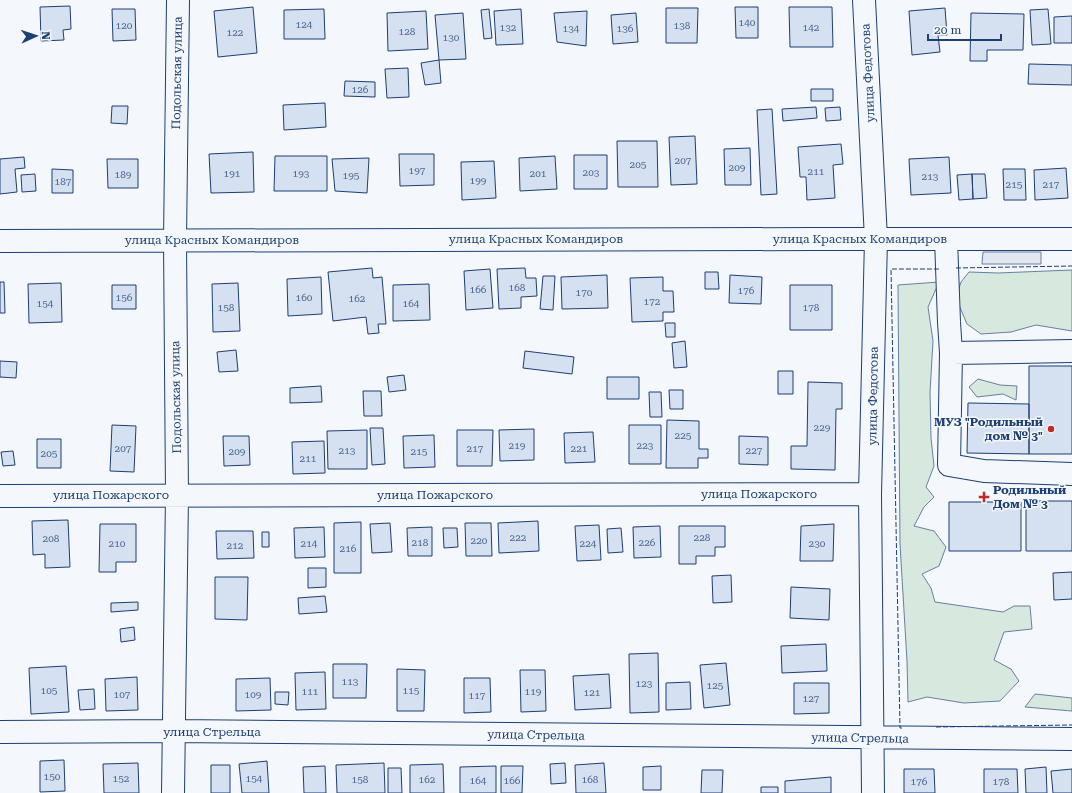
<svg xmlns="http://www.w3.org/2000/svg" width="1072" height="793" viewBox="0 0 1072 793" font-family="'Roboto Serif',serif">
	<style>
		.green { fill: #d7e8df; stroke: #687fa3 }
		.parking { fill: #e3e8f0; stroke: #687fa3 }
		.building { fill: #d5e0f0; stroke: #1d3f73 }
		.lines { fill: none; stroke-linecap: round; stroke-linejoin: round }
		.minor-casing { stroke: #1d3f73; stroke-width: 24 }
		.minor { stroke: #f4f7fb; stroke-width: 22 }
		.fence { stroke: #1d3f73; stroke-width: 1; stroke-dasharray: 5 2; stroke-linecap: butt }
		.poi-dot { fill: #c62828; stroke: #f4f7fb; stroke-width: 1.5 }
		.labels { text-anchor: middle; stroke-width: 3; stroke-linejoin: round; paint-order: stroke }
		.number-label { font-size: 10px; fill: #4b6792 }
		.street-label { font-size: 12px; fill: #1d3f73; stroke: #f4f7fb }
		.poi-label { font-size: 12px; font-weight: bold; fill: #1d3f73; stroke: #f4f7fb; text-anchor: end }
	</style>
	<rect width="100%" height="100%" fill="#f4f7fb"/>
	<path class="green" d="M1072,270V331L1036,325L1011,332L981,334L967,324L956,298L961,282L969,272L998,273Z
		M939,282L928,307L933,341L930,392L931,438L934,466L926,487L934,497L924,507L914,526L934,531L946,547L939,566L922,574L931,588L935,602L1003,612L1014,606H1030L1032,629L1004,632L994,660L1011,669L1019,681L1000,701L964,703L927,697L908,702L907,661L900,544L898,285Z
		M978,379L1000,385L1017,386L1016,400L1003,394L977,397L969,387Z
		M1035,694L1072,698V711L1025,707Z"/>
	<path class="parking" d="M983,252H1041V264H982Z"/>
	<path class="building" d="M70,6L71,29L63,30L64,40L41,41L40,7Z
		M253,7L257,53L218,57L214,11Z
		M735,7H758V38H736Z
		M789,7H832L833,47H790Z
		M666,8H698L697,43H666Z
		M945,8L947,35H938L940,52L912,55L909,11Z
		M112,9H135L136,40L113,41Z
		M324,9L325,39H284V10Z
		M489,9L492,38L484,39L481,10Z
		M521,9L523,44L496,45L494,11Z
		M1048,9L1051,44L1032,45L1030,10Z
		M426,11L428,49L388,51L387,13Z
		M587,11L586,46L557,42L554,13Z
		M463,13L466,59L439,60L435,15Z
		M636,13L638,42L613,44L611,15Z
		M971,13L1024,14L1023,50H987V61H970Z
		M1072,16V43H1054V17Z
		M439,60L441,83L425,85L421,63Z
		M1029,64L1072,65V85L1028,84Z
		M408,68L409,97L387,98L385,69Z
		M345,81L375,82V97L344,96Z
		M811,89H833V101H811Z
		M325,103L326,127L284,130L283,105Z
		M112,106H128L127,124L111,123Z
		M816,107L817,118L783,121L782,109Z
		M840,107L841,120L826,121L825,108Z
		M772,109L777,194L761,195L757,110Z
		M695,136L697,184L671,185L669,137Z
		M617,141H657L658,187H618Z
		M841,144L843,164L833,165L835,198L807,200L806,177H800L798,147Z
		M750,148L751,185H725L724,149Z
		M253,152L254,192L211,193L209,154Z
		M399,154H434V185L400,186Z
		M574,155H607V189H574Z
		M275,156H327V191H274Z
		M555,156L557,189L520,191L519,158Z
		M24,157L25,168L15,169L17,192L0,194V159Z
		M949,157L951,193L911,195L909,159Z
		M369,158L367,193L335,191L332,159Z
		M107,159H138V188H108Z
		M494,161L496,198L462,200L461,162Z
		M1066,168L1068,198L1035,200L1034,170Z
		M52,169L73,170V193H52Z
		M1003,169H1025L1026,200H1004Z
		M35,174L36,191L22,192L21,175Z
		M972,174L973,199L959,200L957,175Z
		M972,174H985L987,198L973,199Z
		M372,268L373,278L382,277L386,324H378L379,333L368,334L366,317L333,321L328,272Z
		M525,268L526,278H536L537,296L521,297V308L499,309L497,269Z
		M490,269L493,308L466,310L464,271Z
		M705,272H718L719,289H705Z
		M607,275L608,308L562,309L561,277Z
		M730,275L762,277L761,304L729,303Z
		M543,276H555L553,310L540,309Z
		M321,277L322,314L288,316L287,279Z
		M663,277V291H673L674,312H663V321L632,322L630,278Z
		M0,282H4L5,313H0Z
		M61,283L62,322L29,323L28,284Z
		M238,283L240,331L213,332L212,284Z
		M429,284L430,320L393,321V285Z
		M112,285H136V309H112Z
		M790,285H832V330H790Z
		M665,323H675V337H666Z
		M685,341L687,367L674,368L672,343Z
		M236,350L238,371L219,372L217,352Z
		M525,351L574,357L572,374L523,368Z
		M0,361L17,362L16,378L0,377Z
		M1029,366H1072V454H1029Z
		M778,371H793V394H778Z
		M404,375L406,390L389,392L387,377Z
		M607,377H639V399H607Z
		M808,382L842,383V409H836L835,470L791,469V446H807Z
		M321,386L322,402L290,403V388Z
		M669,390H683V409H670Z
		M363,391H381L382,416H364Z
		M649,392H661L662,417H650Z
		M968,403L1029,404V454L967,453Z
		M667,420L699,421V449H708V458H698V468H666Z
		M112,425L136,426L134,472L110,471Z
		M629,425H661V464H629Z
		M370,428H383L385,464L372,465Z
		M534,429V460L500,461L499,430Z
		M367,430V469H328L327,431Z
		M457,430H493L492,466H457Z
		M593,432L595,462L565,463L564,433Z
		M434,435L435,467L404,468L403,436Z
		M223,436H249L250,465L224,466Z
		M739,436L768,437V465L739,464Z
		M37,439H61V468H37Z
		M324,441L325,473L293,474L292,442Z
		M13,451L15,465L3,466L1,452Z
		M1026,501H1072V551H1026Z
		M949,502H1021V551H949Z
		M68,520L70,567L45,568V554L33,555L32,521Z
		M538,521L539,551L499,553L498,523Z
		M361,522V573H334V523Z
		M390,523L392,552L372,553L370,524Z
		M465,523H491L492,556H466Z
		M100,524H136V562H116V572H99Z
		M834,524L833,561H800L801,526Z
		M599,525L601,560L577,561L575,526Z
		M660,526L661,557L634,558L633,527Z
		M679,526H725V547H715V556H696V564H679Z
		M324,527L325,557L295,558L294,528Z
		M432,527V556H408L407,528Z
		M443,528H457L458,547L444,548Z
		M621,528L623,552L608,553L607,529Z
		M216,531H253L254,558L217,559Z
		M262,532H269V547H262Z
		M308,568H326V587L308,588Z
		M1072,572V599L1054,600L1053,573Z
		M731,575L732,602L713,603L712,576Z
		M215,577H248L247,620L215,619Z
		M791,587L830,589L829,620L790,618Z
		M325,596L327,612L299,614L298,598Z
		M138,602V610L111,612V603Z
		M134,627L135,640L121,642L120,629Z
		M826,644L827,671L782,673L781,646Z
		M658,653L659,712L630,713L629,654Z
		M726,663L730,705L704,708L700,665Z
		M333,664H367L366,698H333Z
		M66,666L69,712L31,714L29,668Z
		M397,669L425,670L424,711H397Z
		M520,670H545L546,711L521,712Z
		M325,672L326,709L296,710L295,673Z
		M609,674L611,708L575,710L573,676Z
		M137,677L138,710L106,711L105,679Z
		M270,678L271,710L236,711V679Z
		M464,678H490L491,712L464,713Z
		M690,682L691,709L666,710V683Z
		M794,683H829V713L794,714Z
		M94,689L95,709L80,710L78,690Z
		M275,692H289L288,705L275,704Z
		M64,760L65,791L40,792V761Z
		M267,761L269,793H242L239,764Z
		M138,763L139,793H104L103,764Z
		M384,763L385,793H337L336,765Z
		M565,763L566,783L551,784L550,764Z
		M604,763L606,793H576L575,765Z
		M443,764L444,793H410V765Z
		M211,765H230V793H211Z
		M325,766L326,793H304L303,767Z
		M496,766V793H460V767Z
		M501,766H523L522,793H501Z
		M661,766V790H643V767Z
		M1046,767L1047,793H1026L1025,769Z
		M388,768H401L402,793H388Z
		M904,769H934L935,793H904Z
		M984,769H1017L1018,793H984Z
		M1072,769V793H1053L1051,771Z
		M702,770H723L722,793H701Z
		M831,777V793H785V781Z
		M761,787H778V793H761Z"/>
	<g class="lines">
		<defs>
			<path id="minor" d="M864,0L876,239L870,494L873,793
				M946,239L949,322L951,353L1072,351
				M0,241L813,239H1072
				M951,353L949,465L984,471L1072,474
				M0,496L870,494
				M0,732L173,731L1072,739
				M173,793L177,495L175,240L178,0"/>
		</defs>
		<use href="#minor" class="minor-casing"/>
		<use href="#minor" class="minor"/>
		<path class="fence" d="M956,268L1072,266
			M936,727L1072,725
			M902,728H900L891,269H940"/>
	</g>
	<g class="poi-dot">
		<circle cx="1051" cy="429" r="4"/>
		<path d="M982 491h4v4h4v4h-4v4h-4v-4h-4v-4h4z"/>
	</g>
	<g class="labels">
		<g class="number-label">
			<text x="747" y="26">140</text>
			<text x="304" y="28">124</text>
			<text x="124" y="29">120</text>
			<text x="682" y="29">138</text>
			<text x="508" y="31">132</text>
			<text x="811" y="31">142</text>
			<text x="571" y="32">134</text>
			<text x="625" y="32">136</text>
			<text x="407" y="35">128</text>
			<text x="235" y="36">122</text>
			<text x="451" y="41">130</text>
			<text x="360" y="93">126</text>
			<text x="683" y="164">207</text>
			<text x="638" y="168">205</text>
			<text x="737" y="171">209</text>
			<text x="417" y="174">197</text>
			<text x="816" y="175">211</text>
			<text x="591" y="176">203</text>
			<text x="232" y="177">191</text>
			<text x="301" y="177">193</text>
			<text x="538" y="177">201</text>
			<text x="123" y="178">189</text>
			<text x="351" y="179">195</text>
			<text x="930" y="180">213</text>
			<text x="478" y="184">199</text>
			<text x="63" y="185">187</text>
			<text x="1014" y="188">215</text>
			<text x="1051" y="188">217</text>
			<text x="517" y="291">168</text>
			<text x="478" y="293">166</text>
			<text x="746" y="294">176</text>
			<text x="584" y="296">170</text>
			<text x="124" y="301">156</text>
			<text x="304" y="301">160</text>
			<text x="357" y="302">162</text>
			<text x="652" y="305">172</text>
			<text x="45" y="307">154</text>
			<text x="411" y="307">164</text>
			<text x="226" y="311">158</text>
			<text x="811" y="311">178</text>
			<text x="822" y="431">229</text>
			<text x="683" y="439">225</text>
			<text x="517" y="449">219</text>
			<text x="645" y="449">223</text>
			<text x="123" y="452">207</text>
			<text x="475" y="452">217</text>
			<text x="579" y="452">221</text>
			<text x="347" y="454">213</text>
			<text x="754" y="454">227</text>
			<text x="237" y="455">209</text>
			<text x="419" y="455">215</text>
			<text x="49" y="457">205</text>
			<text x="308" y="462">211</text>
			<text x="518" y="541">222</text>
			<text x="702" y="541">228</text>
			<text x="51" y="542">208</text>
			<text x="479" y="544">220</text>
			<text x="420" y="546">218</text>
			<text x="647" y="546">226</text>
			<text x="117" y="547">210</text>
			<text x="309" y="547">214</text>
			<text x="588" y="547">224</text>
			<text x="817" y="547">230</text>
			<text x="235" y="549">212</text>
			<text x="348" y="552">216</text>
			<text x="350" y="685">113</text>
			<text x="644" y="687">123</text>
			<text x="715" y="689">125</text>
			<text x="49" y="694">105</text>
			<text x="411" y="694">115</text>
			<text x="310" y="695">111</text>
			<text x="533" y="695">119</text>
			<text x="592" y="696">121</text>
			<text x="122" y="698">107</text>
			<text x="253" y="698">109</text>
			<text x="477" y="699">117</text>
			<text x="811" y="702">127</text>
			<text x="52" y="780">150</text>
			<text x="121" y="782">152</text>
			<text x="254" y="782">154</text>
			<text x="360" y="783">158</text>
			<text x="427" y="783">162</text>
			<text x="590" y="783">168</text>
			<text x="478" y="784">164</text>
			<text x="512" y="784">166</text>
			<text x="919" y="785">176</text>
			<text x="1001" y="785">178</text>
		</g>
		<g class="street-label">
			<text transform="translate(177 73) rotate(-89)" y="4">Подольская улица</text>
			<text transform="translate(868 73) rotate(-93)" y="4">улица Федотова</text>
			<text x="536" y="243">улица Красных Командиров</text>
			<text x="860" y="243">улица Красных Командиров</text>
			<text x="212" y="244">улица Красных Командиров</text>
			<text transform="translate(873 396) rotate(-89)" y="4">улица Федотова</text>
			<text transform="translate(176 397) rotate(-91)" y="4">Подольская улица</text>
			<text x="759" y="498">улица Пожарского</text>
			<text x="111" y="499">улица Пожарского</text>
			<text x="435" y="499">улица Пожарского</text>
			<text x="212" y="736">улица Стрельца</text>
			<text transform="translate(536 735) rotate(1)" y="4">улица Стрельца</text>
			<text transform="translate(860 738) rotate(1)" y="4">улица Стрельца</text>
		</g>
		<g class="poi-label">
			<text x="1043" y="426">МУЗ "Родильный<tspan x="1043" dy="14">дом № 3"</tspan></text>
			<text x="993" y="494" text-anchor="start">Родильный<tspan x="993" dy="14">Дом № 3</tspan></text>
		</g>
	</g>
	<g transform="translate(36 36) rotate(87)" stroke="#f4f7fb" stroke-width="3" paint-order="stroke">
	<path d="M0-3L7 15L0 10L-7 15Z" fill="#1d3f73"/>
	<text y="-6" font-size="11" font-weight="bold" text-anchor="middle" fill="#1d3f73">N</text>
	</g>
	<path d="M928 34v6h73v-6" fill="none" stroke="#1d3f73" stroke-width="2"/>
	<text x="934" y="34" font-size="12" fill="#1d3f73" stroke="#f4f7fb" stroke-width="3" paint-order="stroke">20 m</text>
</svg>
